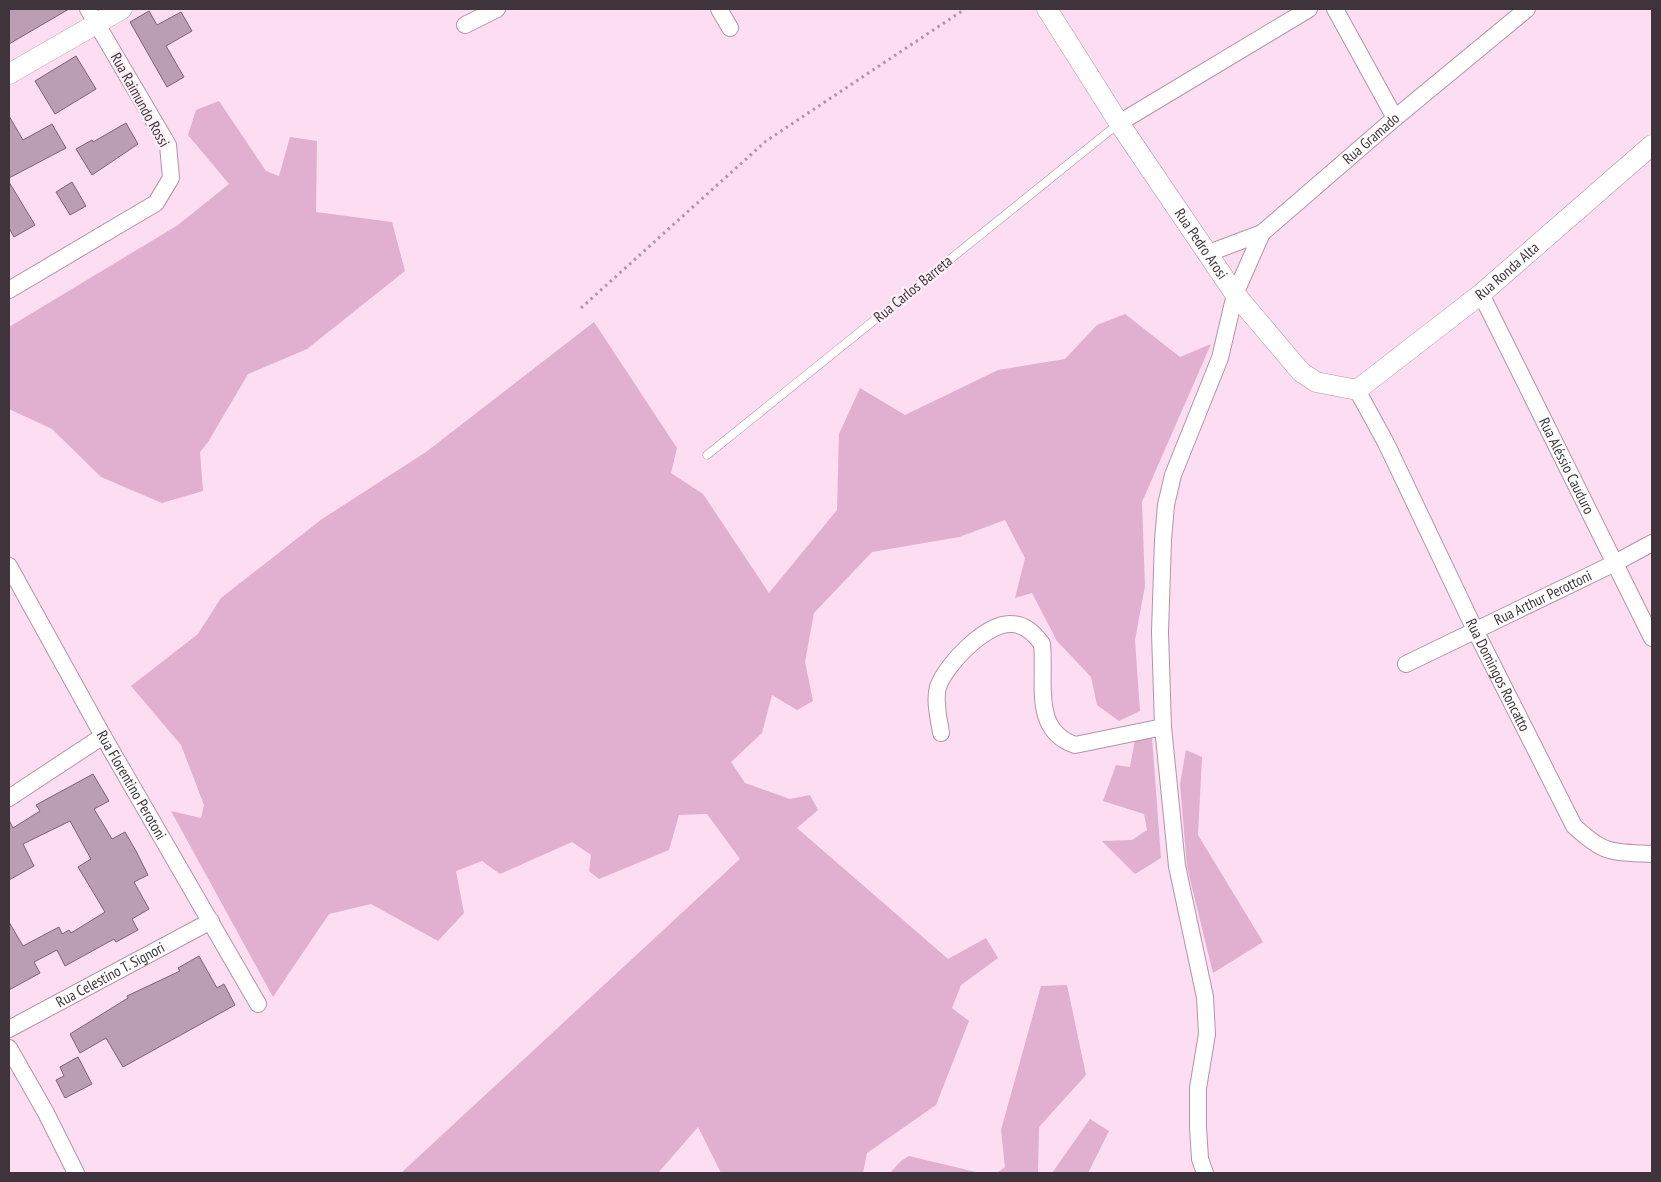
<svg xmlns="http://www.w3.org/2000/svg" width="1661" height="1182" viewBox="0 0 1661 1182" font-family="'PT Sans Narrow',sans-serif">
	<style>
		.green { fill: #e1afd0 }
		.building { fill: #bc9eb2; stroke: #7e6274 }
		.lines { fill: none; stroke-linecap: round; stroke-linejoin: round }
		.service-casing { stroke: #b294a8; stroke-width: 9 }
		.minor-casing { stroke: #b294a8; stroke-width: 18 }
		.tertiary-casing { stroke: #b294a8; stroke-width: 21 }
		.path { stroke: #ae97a6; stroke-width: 3; stroke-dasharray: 2.5 4; stroke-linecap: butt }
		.service { stroke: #fff; stroke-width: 8 }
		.minor { stroke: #fff; stroke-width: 16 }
		.tertiary { stroke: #fff; stroke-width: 20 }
		.labels { text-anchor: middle; stroke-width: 4.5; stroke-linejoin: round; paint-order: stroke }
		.street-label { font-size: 15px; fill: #40343c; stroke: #fef0f9 }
	</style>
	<rect width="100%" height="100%" fill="#fdddf1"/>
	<path class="green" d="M219,101L266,171L279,176L290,137L317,141L316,212L392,222L405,271L307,349L248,374L208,442L200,452L203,491L162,503L101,477L52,429L9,409V327L178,225L229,184L188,135L196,110Z
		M1125,314L1180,357L1211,344L1142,502L1145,586L1135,640L1140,711L1119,721L1097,705L1091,677L1057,641L1032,593L1015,598L1025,558L1005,520L959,537L872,552L814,613L805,662L813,701L797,710L772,695L762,733L731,762L745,783L790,799L810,795L818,810L797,828L948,959L986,938L998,958L961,985L952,1008L969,1021L936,1105L867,1153L863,1173H721L698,1127L658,1173H401L740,859L707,814L679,815L669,850L599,879L589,871L591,855L572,842L500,874L482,861L456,871L464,913L438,941L371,904L329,914L273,997L171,811L201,818L204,805L181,745L131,686L198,634L221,598L322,519L426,452L594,322L677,448L671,473L703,494L769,593L837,510L839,434L860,388L905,415L998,370L1065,359L1097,325Z
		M1152,738L1161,858L1135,874L1102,841L1132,840L1147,830L1144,814L1103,801L1116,765L1130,767L1135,739Z
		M1186,750L1202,757L1198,835L1263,942L1213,973L1187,867L1180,784Z
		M1067,985L1086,1075L1039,1127L1038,1173H997L1005,1167L1001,1130L1041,986Z
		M1090,1119L1109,1131L1088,1173H1052Z
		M909,1156L980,1173H890L901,1161Z"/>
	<path class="building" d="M9,9H69L9,44Z
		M149,11L157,25L181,12L192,31L166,46L184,77L167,87L130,22Z
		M76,56L96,89L55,114L35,81Z
		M9,116L23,140L52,124L66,148L9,178Z
		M126,123L138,144L92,175L76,149L92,140L93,142Z
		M9,182L35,225L14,237L9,228Z
		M72,182L86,206L70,215L56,192Z
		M93,774L109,801L94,809L112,839L125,832L136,851L148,875L134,882L149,909L132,919L138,930L116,942L114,939L65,966L57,950L34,962L40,973L9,990V922L23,946L59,927L62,934L69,930L71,933L105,912L78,867L91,859L70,821L23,844L34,866L9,880V820L13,828L40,811L36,805Z
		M199,956L217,988L224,984L235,1005L123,1067L106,1038L80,1053L70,1034L128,998L127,996L180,971L178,968Z
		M78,1057L92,1084L65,1098L56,1080L64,1076L60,1067Z"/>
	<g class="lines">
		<defs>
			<path id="service" d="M707,455L1118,124"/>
			<g id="minor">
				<path d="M719,9L730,28"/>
				<path d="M1335,9L1395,118"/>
				<path d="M465,25L497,9"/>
				<path d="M1119,123L1309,9"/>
				<path id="s1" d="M1206,254L1262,233L1395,118L1527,9"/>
				<path d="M9,290L156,203L171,178L168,145L88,9"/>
				<path id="s2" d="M1481,294L1652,638"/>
				<path id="s3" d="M1357,390L1386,443L1476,632L1574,826C1605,855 1612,852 1652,854"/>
				<path id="s4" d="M9,566L103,736L258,1004"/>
				<path id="s5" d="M1406,664L1615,563L1652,543"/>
				<path d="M941,733C939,719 934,701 938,687C946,664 986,623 1011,624C1025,624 1035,634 1042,644C1046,681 1031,730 1075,745L1163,727"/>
				<path d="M9,798L103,736"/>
				<path id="s6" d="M9,1029L211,921"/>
				<path d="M9,1048L46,1113L76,1173"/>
				<path d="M1205,1173L1200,1159L1198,1127V1088L1207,1034L1205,997L1177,866L1163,727L1160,632L1163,540L1166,505L1173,475L1220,358L1235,294L1262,233"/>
			</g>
			<g id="tertiary">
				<path id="s7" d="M1047,9L1119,123L1235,294L1301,372L1316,382L1357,390L1481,294L1652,145"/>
				<path d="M9,74L122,9"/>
			</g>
		</defs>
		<use href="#service" class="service-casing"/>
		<use href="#minor" class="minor-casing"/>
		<use href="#tertiary" class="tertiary-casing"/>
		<path class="path" d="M581,308L766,141L965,9"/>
		<use href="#service" class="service"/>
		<use href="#minor" class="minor"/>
		<use href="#tertiary" class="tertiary"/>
	</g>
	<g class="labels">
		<g class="street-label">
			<text transform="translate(140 100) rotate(61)" y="5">Rua Raimundo Rossi</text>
			<text dy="5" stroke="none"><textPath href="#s1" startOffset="204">Rua Gramado</textPath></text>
			<text dy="5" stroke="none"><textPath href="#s7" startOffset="281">Rua Pedro Arosi</textPath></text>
			<text dy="5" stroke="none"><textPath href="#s7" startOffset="695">Rua Ronda Alta</textPath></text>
			<text transform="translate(913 289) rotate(-39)" y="5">Rua Carlos Barreta</text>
			<text dy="5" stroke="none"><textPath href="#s2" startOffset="192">Rua Aléssio Cauduro</textPath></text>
			<text dy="5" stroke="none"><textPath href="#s5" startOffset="152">Rua Arthur Perottoni</textPath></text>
			<text dy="5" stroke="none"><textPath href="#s3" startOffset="318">Rua Domingos Roncatto</textPath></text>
			<text dy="5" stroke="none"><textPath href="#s4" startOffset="251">Rua Florentino Perotoni</textPath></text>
			<text dy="5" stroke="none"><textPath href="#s6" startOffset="115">Rua Celestino T. Signori</textPath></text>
		</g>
	</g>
	<rect width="1661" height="1182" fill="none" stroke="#40343c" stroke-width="20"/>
</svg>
